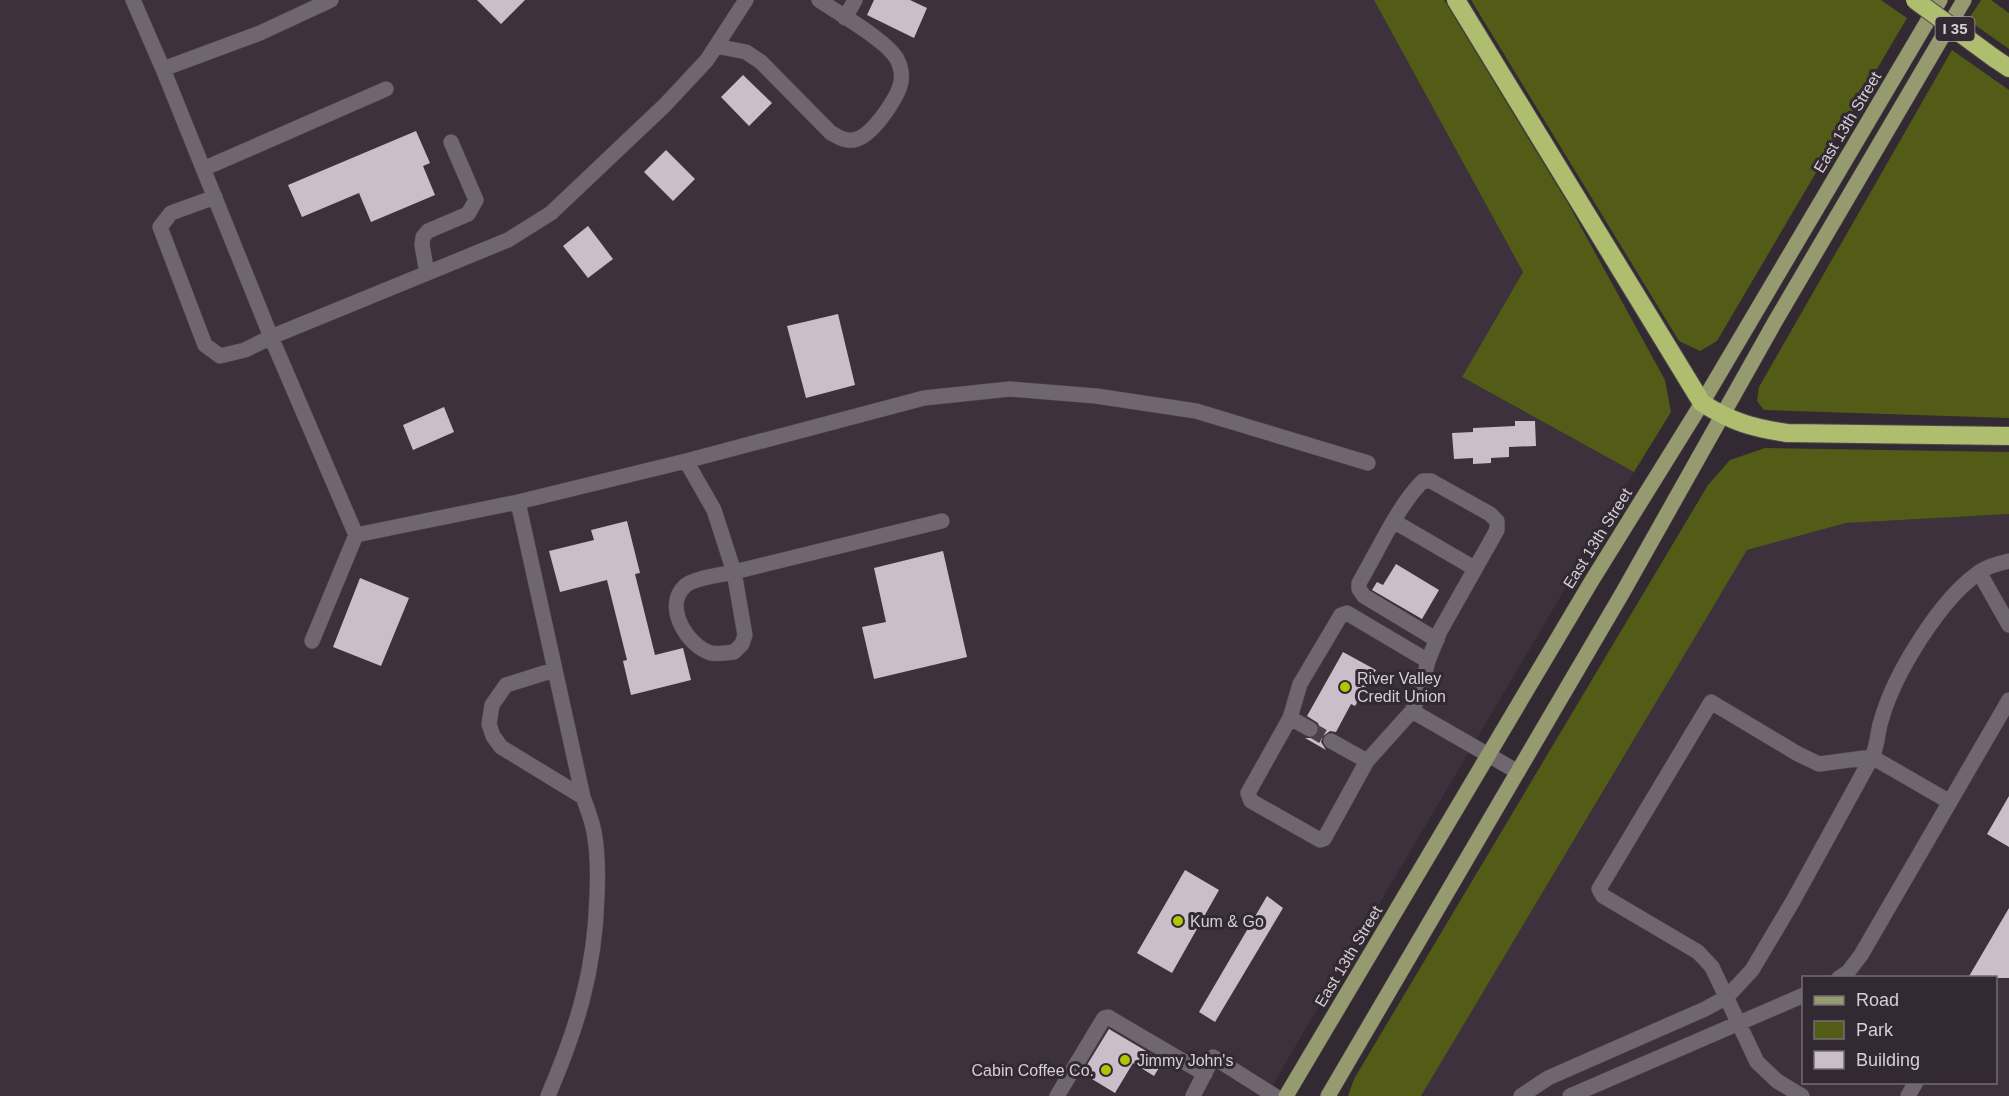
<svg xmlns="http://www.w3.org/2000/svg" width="2009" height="1096" viewBox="0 0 2009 1096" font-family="Helvetica,sans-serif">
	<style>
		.built { fill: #3e313e; fill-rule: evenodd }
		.green { fill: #535c16 }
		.building { fill: #c9bec9 }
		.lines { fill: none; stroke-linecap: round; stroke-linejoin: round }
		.minor-tunnel { stroke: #4a424a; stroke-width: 15; stroke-dasharray: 15 8; stroke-linecap: butt }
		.minor-casing { stroke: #4e474e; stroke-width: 16 }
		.major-casing { stroke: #4e474e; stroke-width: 16 }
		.highway-casing { stroke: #4e474e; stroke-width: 20 }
		.minor { stroke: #706670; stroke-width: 15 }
		.major { stroke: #969a6f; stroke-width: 15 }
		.highway { stroke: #afbd6f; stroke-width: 18 }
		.highway-bridge-casing { stroke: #4e474e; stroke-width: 20; stroke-linecap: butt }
		.highway-bridge { stroke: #afbd6f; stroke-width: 18 }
		.poi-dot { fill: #b1c500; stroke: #322932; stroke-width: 2 }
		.labels { text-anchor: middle; stroke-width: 6; stroke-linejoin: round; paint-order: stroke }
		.shield { fill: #322932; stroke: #a49ea4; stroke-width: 1.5 }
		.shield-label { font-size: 15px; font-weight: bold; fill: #d5d0d5 }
		.street-label { font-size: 16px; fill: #d5d0d5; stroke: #322932 }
		.poi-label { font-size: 16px; fill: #d5d0d5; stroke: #322932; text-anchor: start }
	</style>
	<rect width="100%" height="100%" fill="#322932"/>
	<path class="built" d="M0,0H1374L1523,272L1462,377L1634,472L1266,1096H0Z
		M2009,514V1096H1421L1747,550L1846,523ZM1804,978H1996V1082H1804Z"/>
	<path class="green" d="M1374,0H1444L1570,207L1665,380L1671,412L1634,472L1462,377L1523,272Z
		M1471,0H1881L1907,18L1717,341L1700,351L1679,341Z
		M1981,0H1991L2009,13V49L1968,20Z
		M1952,50L2009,90V418L1764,410L1757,401L1759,387Z
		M1765,448L2009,452V514L1846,523L1747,550L1421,1096H1348L1354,1079L1708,485L1730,460Z"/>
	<path class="building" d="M477,0H525L501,24Z
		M874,0H910L927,8L914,38L867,15Z
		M743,75L772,103L749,126L721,97Z
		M416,131L430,163L423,166L435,195L371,222L359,193L302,217L288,185Z
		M666,150L695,179L673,201L644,172Z
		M588,226L613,259L588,278L563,246Z
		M838,314L855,385L806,398L787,326Z
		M444,407L454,432L413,450L403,425Z
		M1515,421H1535L1536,446L1509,447V457L1491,458V463L1473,464V458L1454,459L1452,433L1473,432V428L1515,426Z
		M627,521L640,573L635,574L655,655L683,648L691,680L631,695L623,661L627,660L607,580L560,592L549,551L594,540L591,530Z
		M943,551L967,657L874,679L862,627L886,622L874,568Z
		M1396,564L1439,590L1422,619L1372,590L1377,582L1383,585Z
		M360,578L409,598L381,666L333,647Z
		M1343,652L1376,670L1355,706L1351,704L1336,732L1330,731L1323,736L1321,742L1326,750L1305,738H1315L1320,729L1318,723L1307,716Z
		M2009,796V847L1987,834Z
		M1185,870L1219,890L1172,973L1137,953Z
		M1267,896L1283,908L1215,1022L1199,1012Z
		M2009,908V978H1968Z
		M1109,1029L1163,1061L1154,1076L1133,1063L1115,1093L1082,1073Z"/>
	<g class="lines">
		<path class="minor-tunnel" d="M1310,729L1331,741"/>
		<defs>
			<path id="minor" d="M133,0L163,69L271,337L356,535L518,502L686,461L924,398L1010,389L1096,396L1196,411L1368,463
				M845,18L855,0
				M716,46L746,52L761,62L831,133C839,137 847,143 857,139C873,134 895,101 900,86C903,77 901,66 897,59C886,40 838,13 819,0
				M163,69L260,33L331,0
				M203,169L386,89
				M215,197L171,213L160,227L205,345L220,356L245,350L271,337L508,240L551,213L665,105L707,60L746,0
				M427,273L422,245L423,237L428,231L468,214L476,200L451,142
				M686,461L714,510L734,572L942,521
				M518,502L583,797C587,808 592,820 594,832C598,853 598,875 597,896C595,971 577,1028 548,1096
				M1395,522L1474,568
				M734,572L745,635L742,644L734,652C727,653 718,654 711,653C687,646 663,606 685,586C693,578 722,575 734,572Z
				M1979,572L2009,625
				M312,641L356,535
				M1428,661L1347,613L1341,615L1300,684L1290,718L1248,793L1251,801L1320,840L1324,839L1367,761L1412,711L1420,693L1428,661L1440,631L1497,530V521L1490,514L1431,481H1423C1398,505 1377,553 1359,583V589L1364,596L1437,640
				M554,670L506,685L492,705L489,724L493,736L501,747L583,797
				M1412,711L1518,772
				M1290,718L1310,729
				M1331,741L1367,761
				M1839,978L1848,972L1861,955L2009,700
				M1057,1096L1104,1018L1108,1017L1205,1074
				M1193,1096L1213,1057L1275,1096
				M1521,1096L1548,1078L1705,1009L1727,997L1752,970L1793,901L1872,757C1878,745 1877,733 1881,721C1894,674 1942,595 1983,570C1990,565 2001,563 2009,561
				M1570,1096L1804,995
				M1802,1096L1777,1081L1757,1062L1712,967L1698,952L1603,896L1599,889L1711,702L1798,754L1819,764L1872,757L1950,802
				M1908,1096L1916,1082"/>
			<path id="major" d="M1286,1096L1591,582L1702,403L1940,0
				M1328,1096L1623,592L1776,320L1964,0"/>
			<path id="highway" d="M1456,0L1702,403C1732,422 1753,428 1787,433L2009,436
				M1994,58L2009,68"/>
		</defs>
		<use href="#minor" class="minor-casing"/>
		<use href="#major" class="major-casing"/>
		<use href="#highway" class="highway-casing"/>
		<use href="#minor" class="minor"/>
		<use href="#major" class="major"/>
		<use href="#highway" class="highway"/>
		<defs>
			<path id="highway-bridge" d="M1915,0L1994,58"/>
		</defs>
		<use href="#highway-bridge" class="highway-bridge-casing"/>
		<use href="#highway-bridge" class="highway-bridge"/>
	</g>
	<g class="poi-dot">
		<circle cx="1345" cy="687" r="6"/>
		<circle cx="1178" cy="921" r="6"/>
		<circle cx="1125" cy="1060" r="6"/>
		<circle cx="1106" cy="1070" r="6"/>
	</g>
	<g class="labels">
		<rect class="shield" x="1935.5" y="17" width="39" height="24" rx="4.5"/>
		<g class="shield-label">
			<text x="1955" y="34">I 35</text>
		</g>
		<g class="street-label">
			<text transform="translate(1847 122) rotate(-59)" y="6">East 13th Street</text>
			<text transform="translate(1597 538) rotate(-58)" y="6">East 13th Street</text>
			<text transform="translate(1348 956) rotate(-59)" y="6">East 13th Street</text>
		</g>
		<g class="poi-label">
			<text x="1357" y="684">River Valley<tspan x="1357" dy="18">Credit Union</tspan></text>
			<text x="1190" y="927">Kum &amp; Go</text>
			<text x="1137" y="1066">Jimmy John's</text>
			<text x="1094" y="1076" text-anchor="end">Cabin Coffee Co.</text>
		</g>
	</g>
	<rect x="1802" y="976" width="195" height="108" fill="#322932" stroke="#736c73" stroke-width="1.5"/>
	<rect x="1814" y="996" width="30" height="9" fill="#969a6f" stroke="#736c73" stroke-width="1.5"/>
	<text x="1856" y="1006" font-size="18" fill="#d5d0d5">Road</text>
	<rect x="1814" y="1021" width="30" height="18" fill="#535c16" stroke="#736c73" stroke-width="1.5"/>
	<text x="1856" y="1036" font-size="18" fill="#d5d0d5">Park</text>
	<rect x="1814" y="1051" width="30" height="18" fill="#c9bec9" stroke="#736c73" stroke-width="1.5"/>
	<text x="1856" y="1066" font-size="18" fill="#d5d0d5">Building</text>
</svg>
